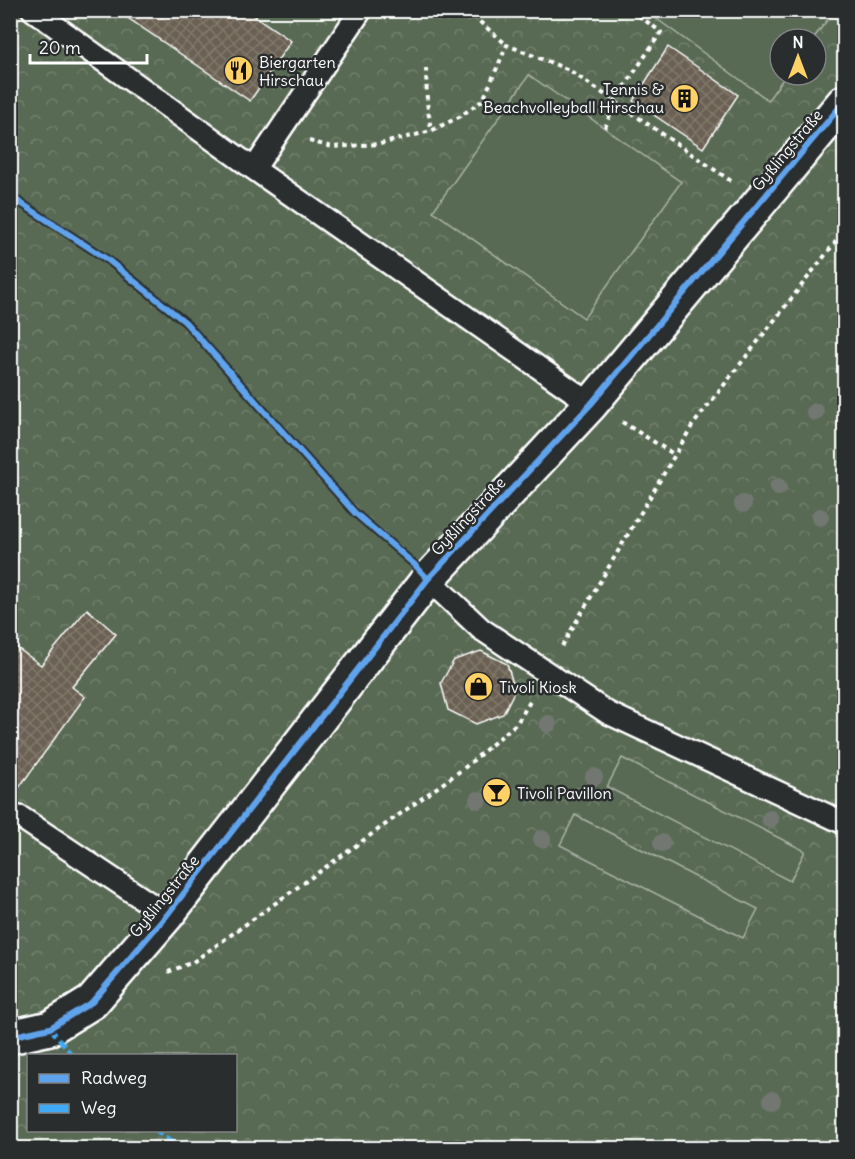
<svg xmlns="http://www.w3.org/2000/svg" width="855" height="1159" viewBox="0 0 855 1159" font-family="Delius,sans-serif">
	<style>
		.park { fill: url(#park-crowns); stroke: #acb4a9; stroke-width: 1.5; fill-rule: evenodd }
		.pitch { fill: #596a53; stroke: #acb4a9; stroke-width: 1.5 }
		.building { fill: url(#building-cross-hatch); stroke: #fff; stroke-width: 1.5 }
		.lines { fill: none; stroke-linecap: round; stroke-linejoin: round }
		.service-casing { stroke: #fff; stroke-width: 26 }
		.minor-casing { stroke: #fff; stroke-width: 38 }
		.path { stroke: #fff; stroke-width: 4; stroke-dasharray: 4.5 4.5; stroke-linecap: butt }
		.service { stroke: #2a2d2e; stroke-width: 21 }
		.minor { stroke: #2a2d2e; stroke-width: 33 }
		.quiet { stroke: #3fa9f5; stroke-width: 4.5; stroke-dasharray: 9 4.5; stroke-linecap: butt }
		.cycleway-casing { stroke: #2a2d2e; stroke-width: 10 }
		.cycleway { stroke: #60a3ed; stroke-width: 6 }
		.tree { fill: #727772 }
		.labels { text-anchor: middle; stroke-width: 5; stroke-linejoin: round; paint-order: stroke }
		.poi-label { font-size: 16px; fill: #fff; stroke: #2a2d2e; text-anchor: start }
		.street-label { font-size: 16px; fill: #fff; stroke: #2a2d2e }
	</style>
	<defs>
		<pattern id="park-crowns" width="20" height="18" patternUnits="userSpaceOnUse" patternTransform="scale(1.5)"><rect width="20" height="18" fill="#596a53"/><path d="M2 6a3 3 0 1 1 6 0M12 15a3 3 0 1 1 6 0" fill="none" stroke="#72806d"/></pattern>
		<pattern id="building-cross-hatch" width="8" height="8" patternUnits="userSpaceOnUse" patternTransform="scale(1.5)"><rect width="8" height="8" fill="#6b6152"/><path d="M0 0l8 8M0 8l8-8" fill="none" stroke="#81796c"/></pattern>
	</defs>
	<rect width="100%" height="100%" fill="#2a2d2e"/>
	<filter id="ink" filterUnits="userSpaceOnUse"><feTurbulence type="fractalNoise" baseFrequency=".0167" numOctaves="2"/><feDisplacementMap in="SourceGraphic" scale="12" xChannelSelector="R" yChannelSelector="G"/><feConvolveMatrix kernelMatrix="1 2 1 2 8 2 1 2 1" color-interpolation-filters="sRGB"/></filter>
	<g filter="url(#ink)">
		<path class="park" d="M11,11H844V1148H11ZM780,39H816V75H780ZM28,1056H236V1130H28Z"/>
		<path class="pitch" d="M646,11L834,10V11L813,39H780V75H786L768,100Z
			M529,75L681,182L584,318L433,211Z
			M622,758L805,851L790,881L607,787Z
			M575,815L758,909L743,938L560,845Z"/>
		<path class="building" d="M116,10H246L291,41L250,101Z
			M668,47L738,95L703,148L633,101Z
			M87,609L116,634L72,687L85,697L10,800V643L41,665Z
			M481,651L507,664L515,690L503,714L476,724L448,710L441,683L454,660Z"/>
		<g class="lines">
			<defs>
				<path id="service" d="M33,10L254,169L591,404
					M254,169L361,10
					M428,579L481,629L608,713L844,823
					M20,817L167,915"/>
				<path id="minor" d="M10,1037L50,1028L92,1002L167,915L428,579L591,404L844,102"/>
			</defs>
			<use href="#service" class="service-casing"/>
			<use href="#minor" class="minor-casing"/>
			<path class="path" d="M466,10L507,45
				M426,68L427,102L431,131
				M605,128L615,101L661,32L631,10
				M309,141L332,147L380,144L431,131L459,117L483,100L507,45L569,70L731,181
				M622,422L675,455
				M562,646L692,426L844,231
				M168,972L193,962L463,769L517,723L531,700"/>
			<use href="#service" class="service"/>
			<use href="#minor" class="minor"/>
			<path class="quiet" d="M50,1028L73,1056
				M154,1130L180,1148"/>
			<defs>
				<path id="cycleway" d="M10,196L108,260L185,322L355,513L415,565L428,579
					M10,1037L50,1028L92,1002L167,915L428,579L591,404L844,102"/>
			</defs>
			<use href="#cycleway" class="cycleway-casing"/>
			<use href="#cycleway" class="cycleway"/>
		</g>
		<g class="tree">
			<circle cx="815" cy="412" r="9"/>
			<circle cx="778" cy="487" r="9"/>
			<circle cx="743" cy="504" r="9"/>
			<circle cx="820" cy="517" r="9"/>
			<circle cx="548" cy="724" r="9"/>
			<circle cx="594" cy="777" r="9"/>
			<circle cx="478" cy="800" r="9"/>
			<circle cx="770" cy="819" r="9"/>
			<circle cx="542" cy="839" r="9"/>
			<circle cx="662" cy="843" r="9"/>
			<circle cx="772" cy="1100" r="9"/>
		</g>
	</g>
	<defs>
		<symbol id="restaurant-disc" viewBox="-11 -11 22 22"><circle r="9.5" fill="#ffd166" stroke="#2a2d2e"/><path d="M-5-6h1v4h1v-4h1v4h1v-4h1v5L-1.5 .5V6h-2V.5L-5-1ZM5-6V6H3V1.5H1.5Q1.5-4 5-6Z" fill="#111"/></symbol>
		<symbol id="building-disc" viewBox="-11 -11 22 22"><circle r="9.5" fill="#ffd166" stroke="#2a2d2e"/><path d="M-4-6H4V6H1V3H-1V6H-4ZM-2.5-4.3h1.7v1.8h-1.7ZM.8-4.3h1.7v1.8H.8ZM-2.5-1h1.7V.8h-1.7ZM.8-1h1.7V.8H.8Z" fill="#111"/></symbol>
		<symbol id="shop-disc" viewBox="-11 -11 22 22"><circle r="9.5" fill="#ffd166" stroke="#2a2d2e"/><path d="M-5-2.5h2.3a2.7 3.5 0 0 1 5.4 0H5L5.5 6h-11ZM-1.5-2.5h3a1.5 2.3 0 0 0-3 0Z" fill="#111"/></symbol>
		<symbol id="bar-disc" viewBox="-11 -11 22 22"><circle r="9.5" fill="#ffd166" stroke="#2a2d2e"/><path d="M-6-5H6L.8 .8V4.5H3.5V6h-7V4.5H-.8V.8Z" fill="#111"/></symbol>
	</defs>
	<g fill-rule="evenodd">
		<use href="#restaurant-disc" x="222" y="54" width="33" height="33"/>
		<use href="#building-disc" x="668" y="82" width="33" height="33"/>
		<use href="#shop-disc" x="462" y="670" width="33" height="33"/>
		<use href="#bar-disc" x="480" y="776" width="33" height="33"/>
	</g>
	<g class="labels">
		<g class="poi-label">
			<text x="259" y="68">Biergarten<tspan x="259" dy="18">Hirschau</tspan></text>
			<text x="664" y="95" text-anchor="end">Tennis &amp;<tspan x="664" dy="18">Beachvolleyball Hirschau</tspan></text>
			<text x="499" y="693">Tivoli Kiosk</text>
			<text x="517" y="799">Tivoli Pavillon</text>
		</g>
		<g class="street-label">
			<text transform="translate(787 150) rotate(-50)" y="6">Gyßlingstraße</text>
			<text transform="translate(468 516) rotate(-47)" y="6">Gyßlingstraße</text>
			<text transform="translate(164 896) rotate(-51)" y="6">Gyßlingstraße</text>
		</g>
	</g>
	<rect width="855" height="1159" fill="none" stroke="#2a2d2e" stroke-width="36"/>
	<rect x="18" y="18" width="819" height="1123" fill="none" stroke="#fff" stroke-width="2" filter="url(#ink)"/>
	<rect x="27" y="1054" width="210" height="78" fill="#2a2d2e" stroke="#7f8182" stroke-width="1.5"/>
	<rect x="39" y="1074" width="30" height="9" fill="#60a3ed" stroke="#7f8182" stroke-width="1.5"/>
	<text x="81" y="1084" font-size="18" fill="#ffffff">Radweg</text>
	<rect x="39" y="1104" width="30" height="9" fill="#3fa9f5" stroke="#7f8182" stroke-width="1.5"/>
	<text x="81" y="1114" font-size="18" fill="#ffffff">Weg</text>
	<g transform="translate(798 57)"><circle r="28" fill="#2a2d2e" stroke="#7f8182" stroke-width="1.5"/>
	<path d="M0-4.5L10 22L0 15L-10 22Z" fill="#ffd166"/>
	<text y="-9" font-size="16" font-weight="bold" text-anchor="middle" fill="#ffffff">N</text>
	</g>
	<path d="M30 54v9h117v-9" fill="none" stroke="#ffffff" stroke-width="3"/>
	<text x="39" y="54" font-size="18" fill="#ffffff" stroke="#2a2d2e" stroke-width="4.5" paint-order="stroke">20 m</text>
</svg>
